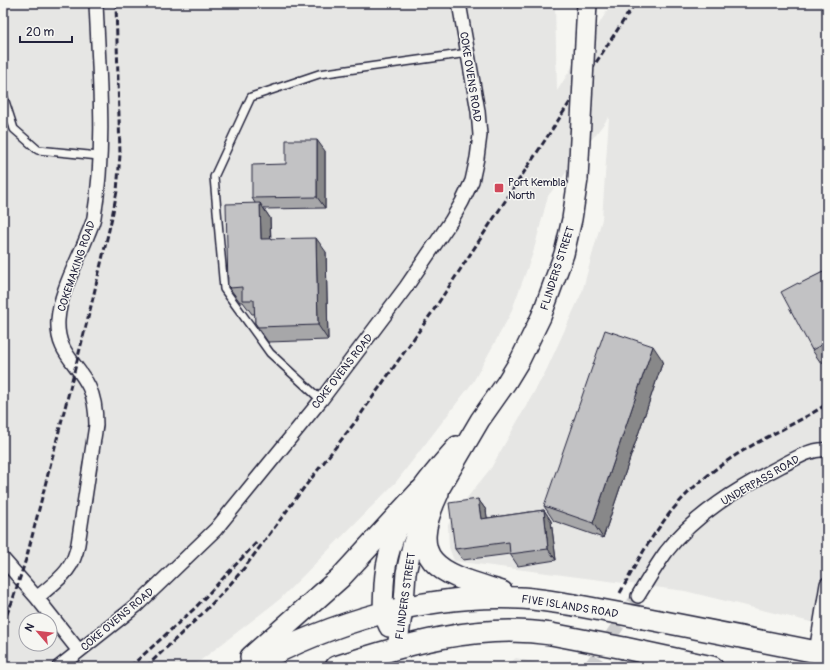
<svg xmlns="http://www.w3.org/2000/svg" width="830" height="670" viewBox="0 0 830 670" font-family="Pangolin,sans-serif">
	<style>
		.built { fill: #e6e6e4; fill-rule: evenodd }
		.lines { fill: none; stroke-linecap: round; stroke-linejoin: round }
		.street-tunnel { stroke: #cccccd; stroke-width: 13; stroke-dasharray: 13 6; stroke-linecap: butt }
		.lane-casing { stroke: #22223b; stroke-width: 10 }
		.street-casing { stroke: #22223b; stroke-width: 16 }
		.secondary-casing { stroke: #22223b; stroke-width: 22 }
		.primary-casing { stroke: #22223b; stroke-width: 24 }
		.lane { stroke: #f6f6f2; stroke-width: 7 }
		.street { stroke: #f6f6f2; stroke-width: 13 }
		.secondary { stroke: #f6f6f2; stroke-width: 19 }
		.primary { stroke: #f6f6f2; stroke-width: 21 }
		.rail { stroke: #22223b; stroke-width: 3; stroke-dasharray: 6 3; stroke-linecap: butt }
		.secondary-bridge-casing { stroke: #22223b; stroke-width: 22; stroke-linecap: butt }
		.primary-bridge-casing { stroke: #22223b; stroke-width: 24; stroke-linecap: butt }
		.secondary-bridge { stroke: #f6f6f2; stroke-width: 19 }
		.primary-bridge { stroke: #f6f6f2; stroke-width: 21 }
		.wall { fill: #a7a7a9; stroke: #22223b }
		.shaded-wall { fill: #888889; stroke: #22223b }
		.building { fill: #c2c2c4; stroke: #22223b }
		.poi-dot { fill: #d1495b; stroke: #f6f6f2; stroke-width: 1.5 }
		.labels { text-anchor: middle; stroke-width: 3; stroke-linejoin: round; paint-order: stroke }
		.street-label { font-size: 11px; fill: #22223b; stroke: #f6f6f2 }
		.poi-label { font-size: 11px; fill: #22223b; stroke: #f6f6f2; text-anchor: start }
	</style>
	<rect width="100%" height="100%" fill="#f6f6f2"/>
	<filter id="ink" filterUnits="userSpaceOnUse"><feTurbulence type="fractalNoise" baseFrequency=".025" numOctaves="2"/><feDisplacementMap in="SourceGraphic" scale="8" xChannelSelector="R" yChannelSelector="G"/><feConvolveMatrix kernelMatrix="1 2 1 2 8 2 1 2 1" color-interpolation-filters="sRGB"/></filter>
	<g filter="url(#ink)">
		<path class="built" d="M3,3H555L557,91L612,3H827V626L685,591L454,561L449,547L448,525L454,514L491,468L546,371L582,292L602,219L609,117L548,196L533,253L510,315L473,382L396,482L280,599L192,667H3ZM26,620H50V644H26Z
			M516,658L553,667H505Z"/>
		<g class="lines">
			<path class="street-tunnel" d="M590,667L638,596"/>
			<defs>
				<path id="lane" d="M3,95L14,129L38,150L99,156
					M321,400L270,353L224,289L214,177L251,97L319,74L468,53"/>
				<path id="street" d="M3,559L37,598L79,651
					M638,596C647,581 656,566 666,552C695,514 739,488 781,466C795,459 811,448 827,450
					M37,598C57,580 73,572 78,544L96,425C96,411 95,399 89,387C77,362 56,353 58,320C60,291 78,261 88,234C90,229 93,223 94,217C106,147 99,74 96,3
					M816,652L827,584
					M59,667L136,606L216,529L321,400L406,287L451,221L462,202L472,181L477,158L480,135L478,111L459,3"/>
				<path id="secondary" d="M389,627C387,622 384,617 384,612C382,604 384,594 384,585C387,528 420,487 457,446
					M397,648L404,602L406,573L412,546L416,534L426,512L480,420L506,383L520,360L541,317L564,254L572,219L578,179"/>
				<path id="primary" d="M438,493C404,565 441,573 502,592
					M644,618L827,654
					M624,648L712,667
					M251,657L341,577L419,492
					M249,667C330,622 426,593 520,598C538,599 556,602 574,605
					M336,667C405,644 478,623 551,634"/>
			</defs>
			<use href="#lane" class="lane-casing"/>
			<use href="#street" class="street-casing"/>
			<use href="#secondary" class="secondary-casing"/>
			<use href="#primary" class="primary-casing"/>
			<use href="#lane" class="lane"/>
			<use href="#street" class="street"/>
			<use href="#secondary" class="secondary"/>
			<use href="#primary" class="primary"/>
			<path class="rail" d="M620,593C633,570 645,546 661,525C680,497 708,473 736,455C766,436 798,423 827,404
				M3,623L12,602L27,556L92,302L112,217L117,191L120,155L116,3
				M130,667L195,608L258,541
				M146,667L202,614L226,589L245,567L303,489L356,421L433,311L635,3
				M568,667L572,662"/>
			<defs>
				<path id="secondary-bridge" d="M578,179L587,3"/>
				<path id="primary-bridge" d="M574,605L644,618
					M551,634L624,648"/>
			</defs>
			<use href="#secondary-bridge" class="secondary-bridge-casing"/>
			<use href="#primary-bridge" class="primary-bridge-casing"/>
			<use href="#secondary-bridge" class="secondary-bridge"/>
			<use href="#primary-bridge" class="primary-bridge"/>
		</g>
		<path class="wall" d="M325,151V208L264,209L270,218L271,239L326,252L328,340L268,342L255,323V314H252L243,302H240L228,286L255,203L252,198L286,164Z
			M827,270V360L821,363L812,350L800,284Z
			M663,361L603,538L554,521L544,506Z
			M478,499L486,510L487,518L544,510L551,521L556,560L518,566L510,554L463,560L455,549Z"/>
		<path class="shaded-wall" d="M317,140L325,151V208L317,197Z
			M260,203L270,218L271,254L261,239Z
			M316,238L326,252L328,340L318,325Z
			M653,346L663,361L603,538L593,523Z
			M478,499L486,510L489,530L481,519Z
			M544,510L551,521L556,560L548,549Z"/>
		<path class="building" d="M286,140H317V197L252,198V165L286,164Z
			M260,203L261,239L316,238L318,325L258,327L255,323L254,300H242V287L230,288L228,286L226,204Z
			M827,270V342L812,350L781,292L798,283L799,284Z
			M605,330L653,346L593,523L544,506Z
			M478,499L481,519L544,510L548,549L510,554L509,542L455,549L449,503Z"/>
	</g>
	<rect class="poi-dot" x="494" y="183" width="10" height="10" rx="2"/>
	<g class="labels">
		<g class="street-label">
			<text transform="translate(471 77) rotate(81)" y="4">COKE OVENS ROAD</text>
			<text transform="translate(76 266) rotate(-71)" y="4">COKEMAKING ROAD</text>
			<text transform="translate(557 268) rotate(-72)" y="4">FLINDERS STREET</text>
			<text transform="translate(342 371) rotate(-52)" y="4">COKE OVENS ROAD</text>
			<text transform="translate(760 480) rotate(-30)" y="4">UNDERPASS ROAD</text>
			<text transform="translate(405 596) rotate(-82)" y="4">FLINDERS STREET</text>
			<text transform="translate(570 606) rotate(9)" y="4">FIVE ISLANDS ROAD</text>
			<text transform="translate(117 619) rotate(-40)" y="4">COKE OVENS ROAD</text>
		</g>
		<g class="poi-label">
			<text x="508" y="186">Port Kembla<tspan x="508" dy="13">North</tspan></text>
		</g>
	</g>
	<rect width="830" height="670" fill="none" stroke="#f6f6f2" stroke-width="16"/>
	<rect x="8" y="8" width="814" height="654" fill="none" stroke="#22223b" stroke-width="1.5" filter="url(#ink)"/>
	<g transform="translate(38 632) rotate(298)"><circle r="19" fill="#f6f6f2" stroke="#a1a1a9"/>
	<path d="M0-3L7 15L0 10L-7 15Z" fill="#d1495b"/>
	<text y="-6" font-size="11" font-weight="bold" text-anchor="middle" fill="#22223b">N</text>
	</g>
	<path d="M20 36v6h52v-6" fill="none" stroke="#22223b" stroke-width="2"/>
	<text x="26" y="36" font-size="12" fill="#22223b" stroke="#f6f6f2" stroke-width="3" paint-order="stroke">20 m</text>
</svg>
